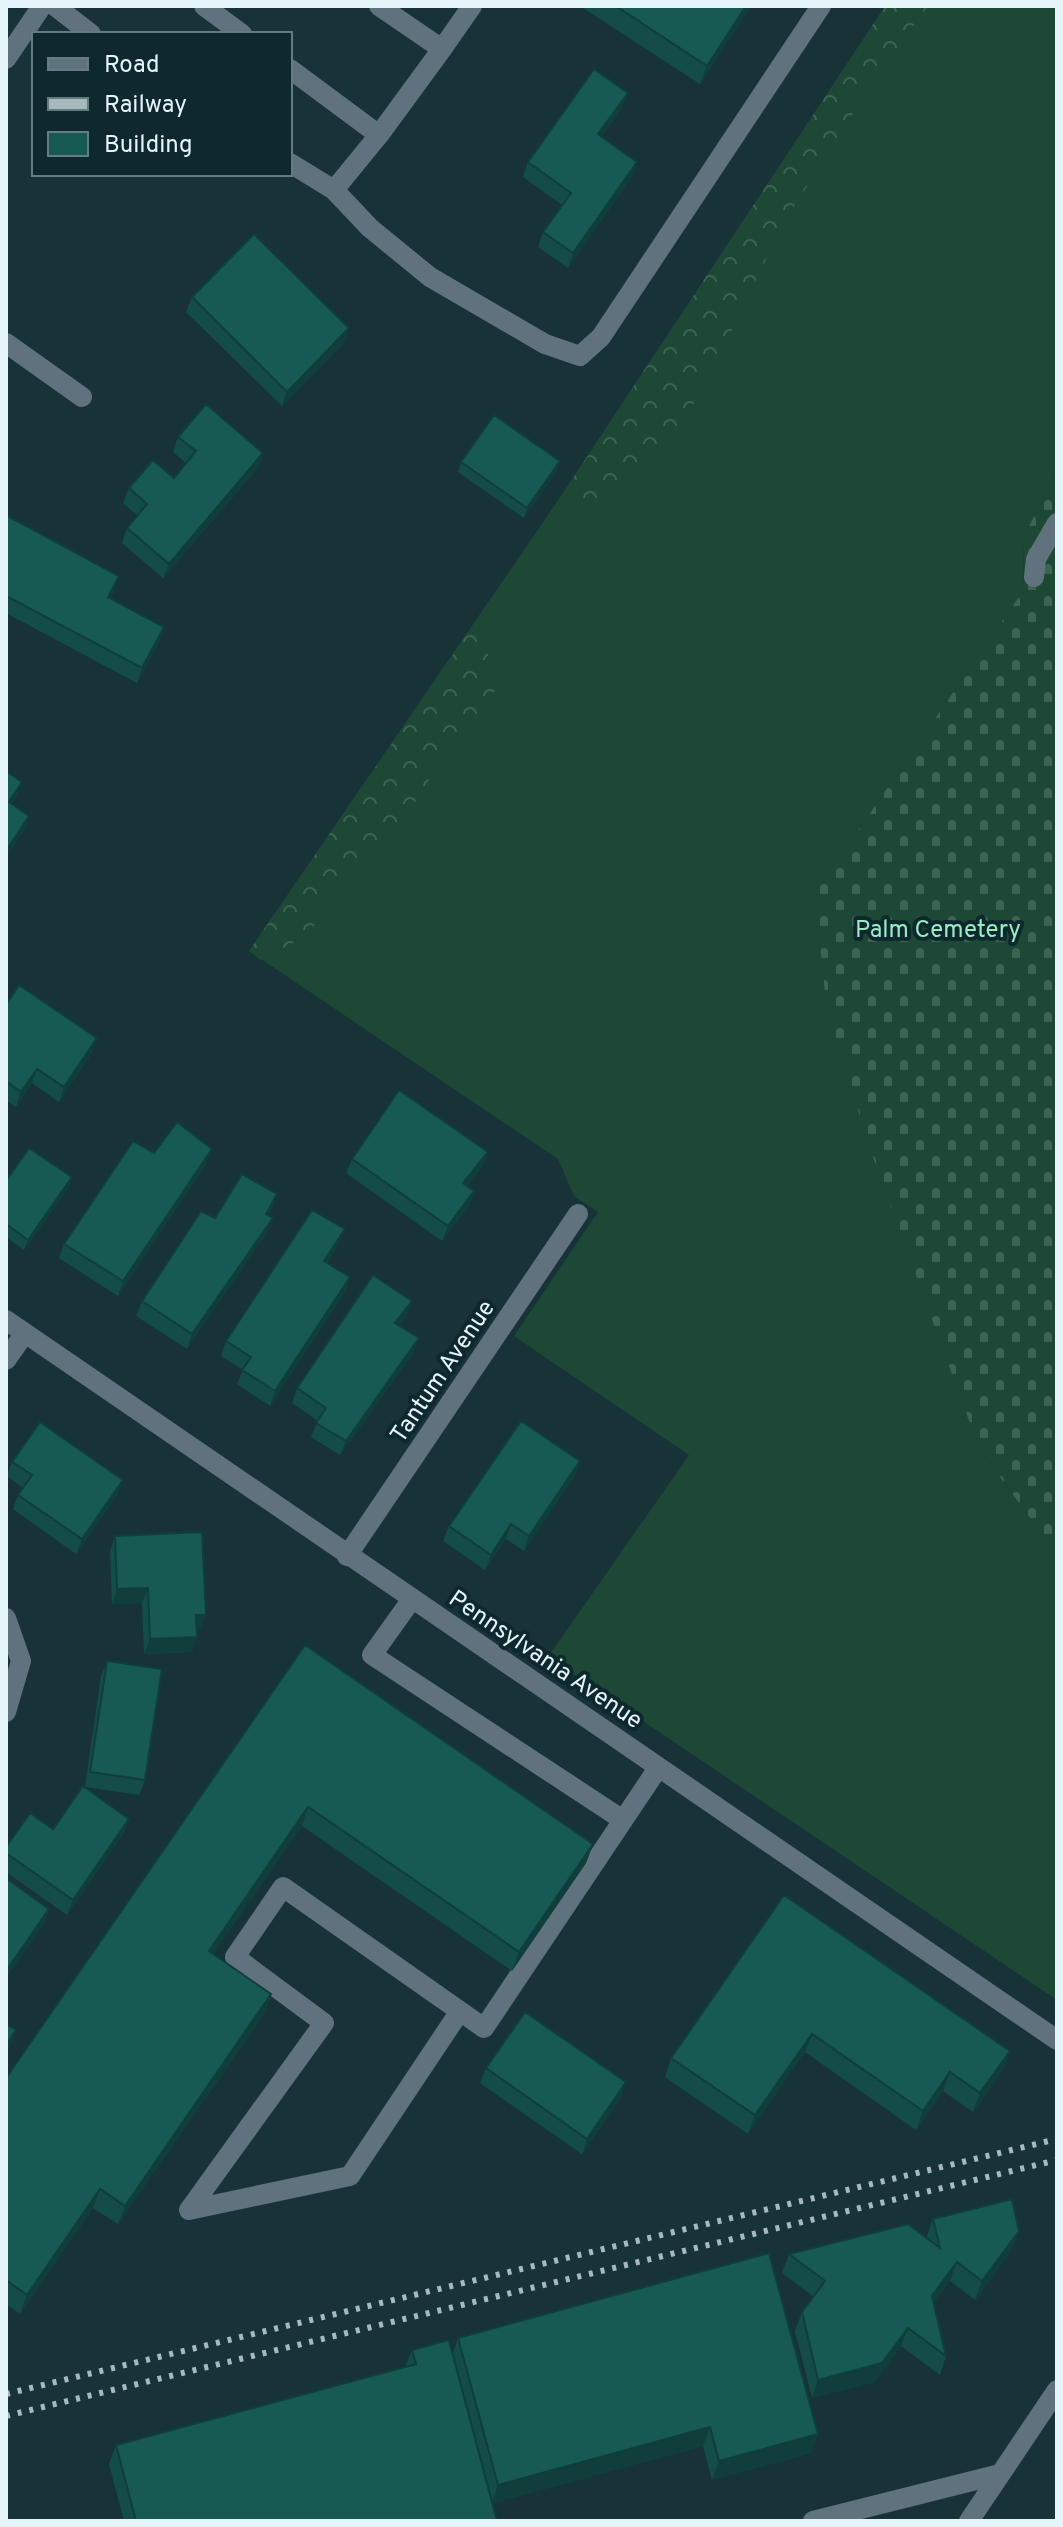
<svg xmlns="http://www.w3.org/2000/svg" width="1063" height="2527" viewBox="0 0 1063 2527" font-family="Overpass,sans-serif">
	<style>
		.grass { fill: #1c4835 }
		.forest { fill: url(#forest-crowns) }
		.cemetery { fill: url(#cemetery-stones) }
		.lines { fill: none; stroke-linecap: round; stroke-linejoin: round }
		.minor { stroke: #5f727e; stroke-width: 20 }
		.rail { stroke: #a6babd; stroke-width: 6; stroke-dasharray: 4 8; stroke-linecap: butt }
		.wall { fill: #144d47 }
		.shaded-wall { fill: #103e3a }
		.building { fill: #175953; stroke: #103e3a; stroke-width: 2 }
		.labels { text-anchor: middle; stroke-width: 8; stroke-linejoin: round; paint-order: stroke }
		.park-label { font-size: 24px; fill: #9cebc5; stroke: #0e292e }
		.street-label { font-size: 24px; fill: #e5f5f8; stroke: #0e292e }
	</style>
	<defs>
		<pattern id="forest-crowns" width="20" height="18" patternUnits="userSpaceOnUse" patternTransform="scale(2)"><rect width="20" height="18" fill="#1c4835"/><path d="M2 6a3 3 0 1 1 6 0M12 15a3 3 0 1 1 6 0" fill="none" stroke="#3d6353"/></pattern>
		<pattern id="cemetery-stones" width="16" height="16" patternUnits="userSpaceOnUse" patternTransform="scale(2)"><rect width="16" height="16" fill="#1c4835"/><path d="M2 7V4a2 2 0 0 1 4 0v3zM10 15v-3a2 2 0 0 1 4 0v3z" fill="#3d6353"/></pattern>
	</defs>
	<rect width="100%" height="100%" fill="#183338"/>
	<path class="grass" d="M897,6H1057V468L1024,537L1023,591L815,893L979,1448L1057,1555V2000L548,1657L689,1455L514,1336L598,1212L574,1196L558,1159L249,951Z"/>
	<path class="forest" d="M885,6H928L871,85L782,226L708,380L682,423L669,432L626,491L593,513L563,493Z
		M472,627L495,666L498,680L492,699L440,762L387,847L351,861L326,889L319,921L302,938L261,960L249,951Z"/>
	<path class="cemetery" d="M1057,468V1555L979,1448L869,1146L826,1003L815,893L1023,591L1024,537Z"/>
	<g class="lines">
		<path class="minor" d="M55,6L91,34
			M204,6L242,34
			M379,6L442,49L472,6
			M6,59L42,6
			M290,69L379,135L442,49
			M290,163L334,190L370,228L430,277L545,344L580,356L601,337L821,6
			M334,190L379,135
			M6,343L82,397
			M1034,577L1036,559L1057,523
			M6,1320L1057,2040
			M6,1360L25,1333
			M347,1556L578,1214
			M412,1599L372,1655L623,1820
			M6,1618L21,1661L6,1712
			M189,2210L324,2023L235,1957L283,1887L484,2028L658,1768
			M189,2210L350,2176L460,2011
			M813,2521L1000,2474
			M969,2521L1057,2390"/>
		<path class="rail" d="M6,2394L1057,2139
			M6,2416L1057,2160"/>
	</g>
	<path class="wall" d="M580,6H751L700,84Z
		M622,108L601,137L637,162L632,177L568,268L538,247L543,232L562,205L523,177L528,162Z
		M192,297L344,343L282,406L186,312Z
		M178,437L263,453L258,468L163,578L122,543L127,528L138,516L123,503L129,488L174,478L186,463L173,452Z
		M560,461L556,472L524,518L458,472L461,462Z
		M6,515L119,576L110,598L164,627L159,642L137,683L6,613Z
		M6,1005L92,1053L59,1102L32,1083L16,1107L6,1100Z
		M154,1153L206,1164L118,1296L59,1258L64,1244Z
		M352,1159L482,1167L467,1186L474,1191L469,1206L442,1241L346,1173Z
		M72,1177L68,1188L24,1250L6,1237V1181Z
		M277,1194L268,1215L267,1232L187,1349L136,1316L142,1301L215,1218Z
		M339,1244L327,1263L350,1277L345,1292L270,1406L237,1384L243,1370L221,1356L226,1341Z
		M407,1316L399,1326L414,1352L340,1455L311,1437L318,1421L292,1403L297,1388Z
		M12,1462L123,1480L117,1495L76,1554L13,1509L18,1495L23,1488L7,1476Z
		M575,1476L524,1551L506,1539L485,1570L443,1541L449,1526Z
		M115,1536L206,1615L200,1630H197L192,1652L144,1654L142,1603L112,1604L110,1551Z
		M305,1645L593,1844L586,1863L512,1971L302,1826L213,1954L271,1994L265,2013L118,2224L93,2208L20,2314L6,2304V2078Z
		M107,1661L145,1780L139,1795L85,1787L101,1676Z
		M53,1829L124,1833L67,1915L6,1872V1847Z
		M784,1895L1003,2070L973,2112L943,2091L916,2130L805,2052L748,2134L665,2077L671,2058Z
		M486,2068L621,2097L582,2154L480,2083Z
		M933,2219L1012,2250L975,2300L950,2281L933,2303L946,2356L940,2375L901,2346L875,2382L812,2398L795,2331L802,2312L814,2297L782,2273L789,2254L926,2238Z
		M458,2338L811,2453L712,2480L703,2446L493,2503L497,2521H124L109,2464L116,2445L405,2367L412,2350L453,2353Z"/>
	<path class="shaded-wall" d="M746,6H751L700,84L707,66Z
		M628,93L622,108L592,149L598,134Z
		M637,162L632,177L568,268L573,253Z
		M349,328L344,343L282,406L287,392Z
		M263,453L258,468L163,578L169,564Z
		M560,461L556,472L524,518L527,508Z
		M119,576L114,591L103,612L108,597Z
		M164,627L159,642L137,683L142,668Z
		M22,782L17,796L6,813L9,802Z
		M29,816L24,831L6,857V851Z
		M97,1038L92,1053L59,1102L64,1087Z
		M37,1069L32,1083L16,1107L21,1092Z
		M212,1149L206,1164L118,1296L123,1281Z
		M488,1152L482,1167L458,1198L463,1183Z
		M72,1177L68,1188L24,1250L28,1240Z
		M474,1191L469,1206L442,1241L448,1226Z
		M277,1194L272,1209L260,1228L266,1214Z
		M273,1218L267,1232L187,1349L192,1334Z
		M345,1229L339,1244L318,1276L324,1261Z
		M350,1277L345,1292L270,1406L275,1391Z
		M412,1301L407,1316L390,1338L395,1323Z
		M419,1338L414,1352L340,1455L346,1441Z
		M580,1461L575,1476L524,1551L529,1536Z
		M123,1480L117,1495L76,1554L82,1539Z
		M511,1524L506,1539L485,1570L491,1555Z
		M148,1588L142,1603L112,1604L117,1589Z
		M196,1615H206L200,1630H191Z
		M197,1637L192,1652L144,1654L150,1639Z
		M308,1807L302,1826L202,1970L209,1951Z
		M129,1819L124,1833L67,1915L73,1900Z
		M593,1844L586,1863L512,1971L519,1952Z
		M49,1909L44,1924L6,1978V1971Z
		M271,1994L265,2013L118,2224L125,2206Z
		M16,2030L11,2045L6,2052V2045Z
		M812,2034L805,2052L748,2134L755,2115Z
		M1010,2051L1003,2070L973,2112L980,2093Z
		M950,2072L943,2091L916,2130L923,2111Z
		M626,2082L621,2097L582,2154L587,2139Z
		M100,2189L93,2208L20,2314L27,2295Z
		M1019,2231L1012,2250L975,2300L982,2281Z
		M957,2262L950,2281L925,2315L932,2296Z
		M908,2328L901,2346L875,2382L812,2398L818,2380Z
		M710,2427L703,2446L491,2504L498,2485Z
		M818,2434L811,2453L712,2480L719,2461Z"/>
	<path class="building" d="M616,6H746L707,66Z
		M594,69L628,93L598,134L637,162L573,253L543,232L571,193L528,162Z
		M254,234L349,328L287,392L192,297Z
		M206,404L263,453L169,564L127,528L147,504L129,488L153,460L174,478L196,451L178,437Z
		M494,415L560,461L527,508L461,462Z
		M6,515L119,576L108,597L164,627L142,668L6,596Z
		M6,771L22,782L9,802L29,816L6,851Z
		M19,985L97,1038L64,1087L37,1069L21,1092L6,1081V1005Z
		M399,1090L488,1152L463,1183L474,1191L448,1226L352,1159Z
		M177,1122L212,1149L123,1281L64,1244L133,1141L154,1153Z
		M29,1148L72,1177L28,1240L6,1224V1181Z
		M242,1174L277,1194L266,1214L273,1218L192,1334L142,1301L201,1211L215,1218Z
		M312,1210L345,1229L324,1261L350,1277L275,1391L242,1370L251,1357L226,1341Z
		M373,1275L412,1301L395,1323L419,1338L346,1441L316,1423L326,1408L297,1388Z
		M521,1421L580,1461L529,1536L511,1524L491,1555L449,1526Z
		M40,1422L123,1480L82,1539L18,1495L32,1475L12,1462Z
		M202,1532L206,1615H196L197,1637L150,1639L148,1588L117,1589L115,1536Z
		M305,1645L593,1844L519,1952L308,1807L209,1951L271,1994L125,2206L100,2189L27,2295L6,2280V2078Z
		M107,1661L162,1669L145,1780L90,1772Z
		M83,1786L129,1819L73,1900L6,1853V1847L30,1813L53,1829Z
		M6,1878L49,1909L6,1971Z
		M784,1895L1010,2051L980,2093L950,2072L923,2111L812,2034L755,2115L671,2058Z
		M525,2012L626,2082L587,2139L486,2068Z
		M6,2024L16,2030L6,2045Z
		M1012,2199L1019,2231L982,2281L957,2262L932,2296L946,2356L908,2328L882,2363L818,2380L802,2312L825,2281L789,2254L908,2224L940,2248L933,2219Z
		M769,2253L818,2434L719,2461L710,2427L498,2485L458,2338Z
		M449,2340L497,2521H136L116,2445L416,2364L412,2350Z"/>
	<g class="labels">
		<g class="park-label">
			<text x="938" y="937">Palm Cemetery</text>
		</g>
		<g class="street-label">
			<text transform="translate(442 1371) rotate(-56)" y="8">Tantum Avenue</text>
			<text transform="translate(546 1659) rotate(34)" y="8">Pennsylvania Avenue</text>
		</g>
	</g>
	<rect width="1063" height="2527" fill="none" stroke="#e5f5f8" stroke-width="16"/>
	<rect x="32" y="32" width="260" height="144" fill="#0e292e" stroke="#647b7f" stroke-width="2"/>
	<rect x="48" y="58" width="40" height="12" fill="#5f727e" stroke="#647b7f" stroke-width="2"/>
	<text x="104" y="72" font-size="24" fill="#e5f5f8">Road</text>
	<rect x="48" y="98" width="40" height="12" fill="#a6babd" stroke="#647b7f" stroke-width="2"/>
	<text x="104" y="112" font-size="24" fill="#e5f5f8">Railway</text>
	<rect x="48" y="132" width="40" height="24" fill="#175953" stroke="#647b7f" stroke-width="2"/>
	<text x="104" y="152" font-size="24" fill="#e5f5f8">Building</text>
</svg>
